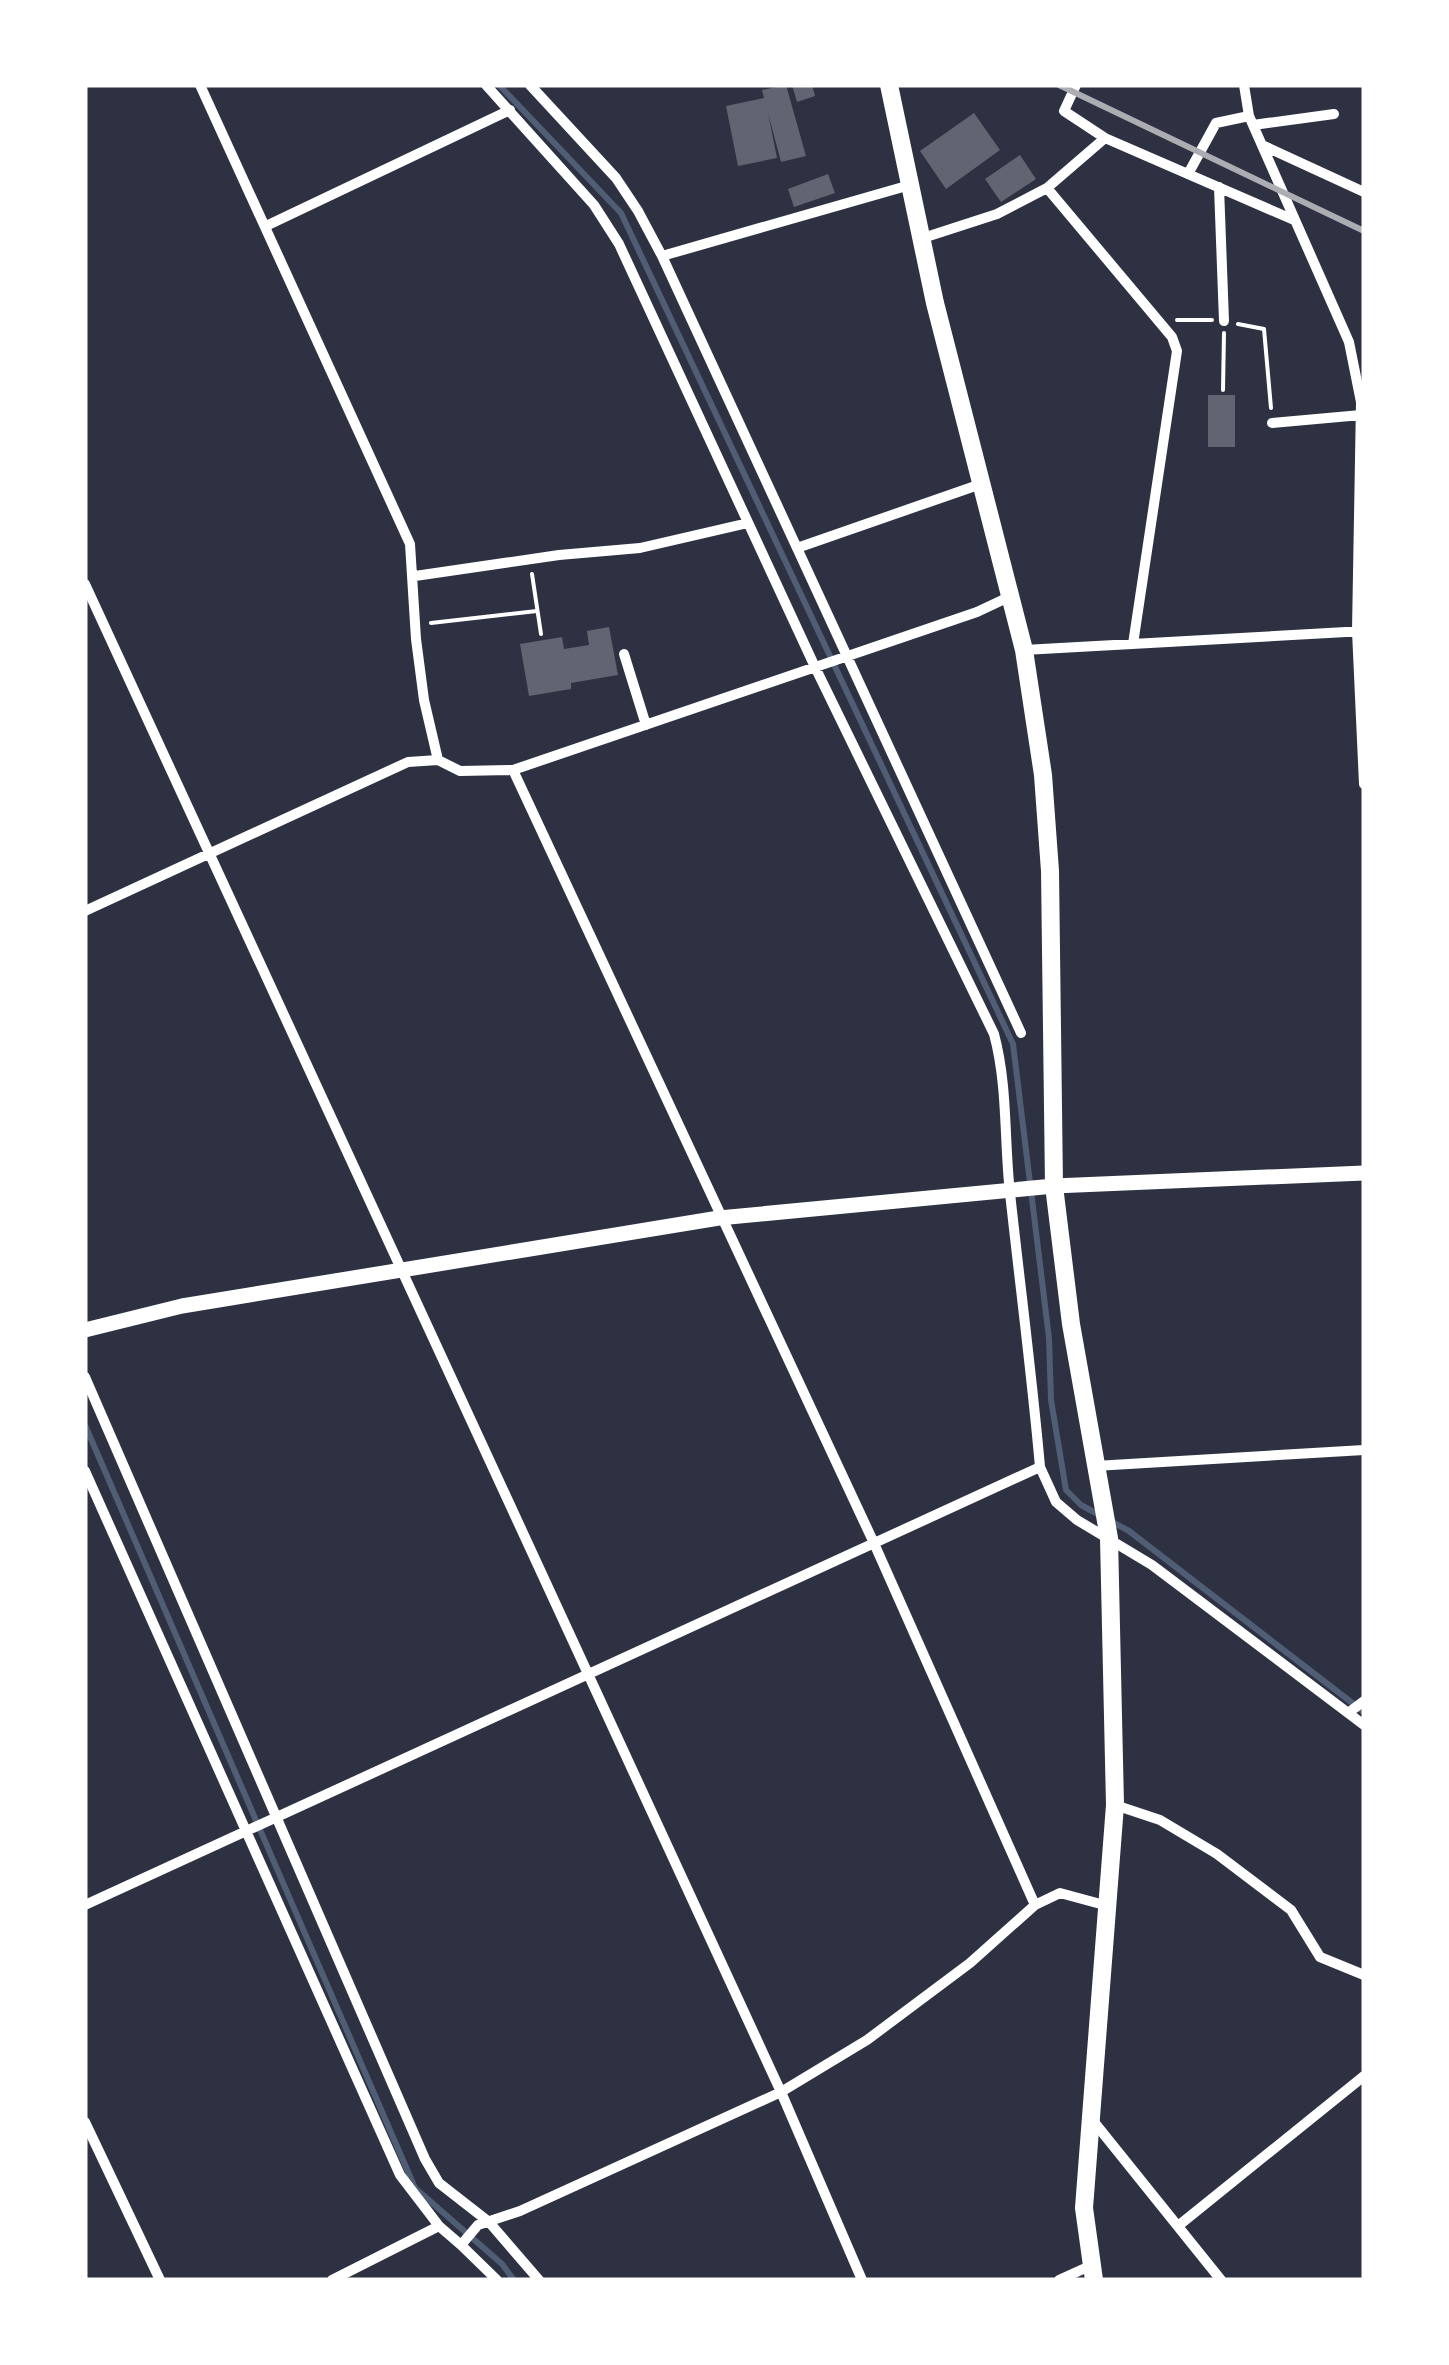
<svg xmlns="http://www.w3.org/2000/svg" width="1449" height="2365" viewBox="0 0 1449 2365" font-family="Manrope,sans-serif">
	<style>
		.lines { fill: none; stroke-linecap: round; stroke-linejoin: round }
		.stream { stroke: #4f5d75; stroke-width: 6 }
		.building { fill: #626471 }
		.path { stroke: #fff; stroke-width: 4 }
		.minor { stroke: #fff; stroke-width: 10 }
		.tertiary { stroke: #fff; stroke-width: 15 }
		.secondary { stroke: #fff; stroke-width: 18 }
		.rail { stroke: #abadb3; stroke-width: 6 }
	</style>
	<rect width="100%" height="100%" fill="#2d3142"/>
	<g class="lines">
		<path class="stream" d="M499,85L621,213L1013,1044L1049,1338L1051,1400L1066,1490L1081,1505L1129,1531L1364,1712
			M85,1425L415,2188L502,2264L514,2280"/>
	</g>
	<path class="building" d="M786,85L806,156L781,162L768,113L777,158L738,166L726,106L764,98L762,90Z
		M792,85H812L815,96L797,102Z
		M974,113L1000,150L946,189L920,151Z
		M1020,155L1036,179L1001,202L985,179Z
		M828,174L835,193L794,207L788,189Z
		M1208,395H1235V447H1208Z
		M609,627L618,675L571,683V689L529,696L520,644L562,637L564,649L589,645L587,631Z"/>
	<g class="lines">
		<path class="path" d="M1177,320H1212
			M1238,324L1264,329L1271,408
			M1223,390L1224,333
			M532,574L541,634
			M431,623L537,611"/>
		<path class="minor" d="M200,85L410,544L416,639L424,700L438,760
			M486,85L594,205L619,244L815,667L994,1034C1008,1086 1004,1140 1010,1193C1020,1285 1032,1376 1040,1467
			M530,85L616,178L638,211L662,256
			M1076,85L1064,111L1105,138L1294,220
			M1244,85L1249,116L1349,342L1361,402L1357,631L1364,784
			M1253,125L1334,114
			M1262,145L1364,192
			M1188,174L1216,123L1249,116
			M1219,187L1224,321
			M1047,188L1172,337L1177,351L1133,644
			M266,226L510,110
			M923,238L997,214L1047,188L1105,138
			M1272,423L1361,415
			M981,484L797,548L1021,1033
			M797,548L662,256L910,185
			M415,576L559,555L640,548L748,523
			M85,584L781,2092L862,2280
			M1024,650L1364,631
			M624,654L646,725
			M513,770L873,1541L1035,1905
			M85,911L408,762L438,760L460,771L513,770L977,612L1011,596
			M85,1377L425,2159L439,2183L489,2222L539,2280
			M1095,1466L1364,1450
			M85,1471L400,2175L439,2226
			M1348,1713L1364,1701
			M1115,1805L1160,1820L1217,1854L1291,1910L1320,1957L1364,1975
			M85,1905L1040,1467L1056,1502L1077,1520L1152,1565L1364,1725
			M1090,2117L1221,2280
			M85,2122L160,2280
			M1178,2226L1364,2076
			M332,2280L439,2226L461,2245
			M497,2280L461,2245L478,2225L520,2211L781,2092L867,2040L970,1963L1035,1905L1060,1893L1108,1906
			M1059,2280L1092,2265"/>
		<path class="tertiary" d="M85,1330L182,1306L719,1218L1054,1186L1364,1173"/>
		<path class="secondary" d="M889,85L935,303L1024,650L1043,775L1050,871L1054,1186L1071,1324L1109,1538L1115,1805L1084,2208L1094,2280"/>
		<path class="rail" d="M1059,85L1364,231"/>
	</g>
	<rect width="1449" height="2365" fill="none" stroke="#ffffff" stroke-width="175"/>
</svg>
